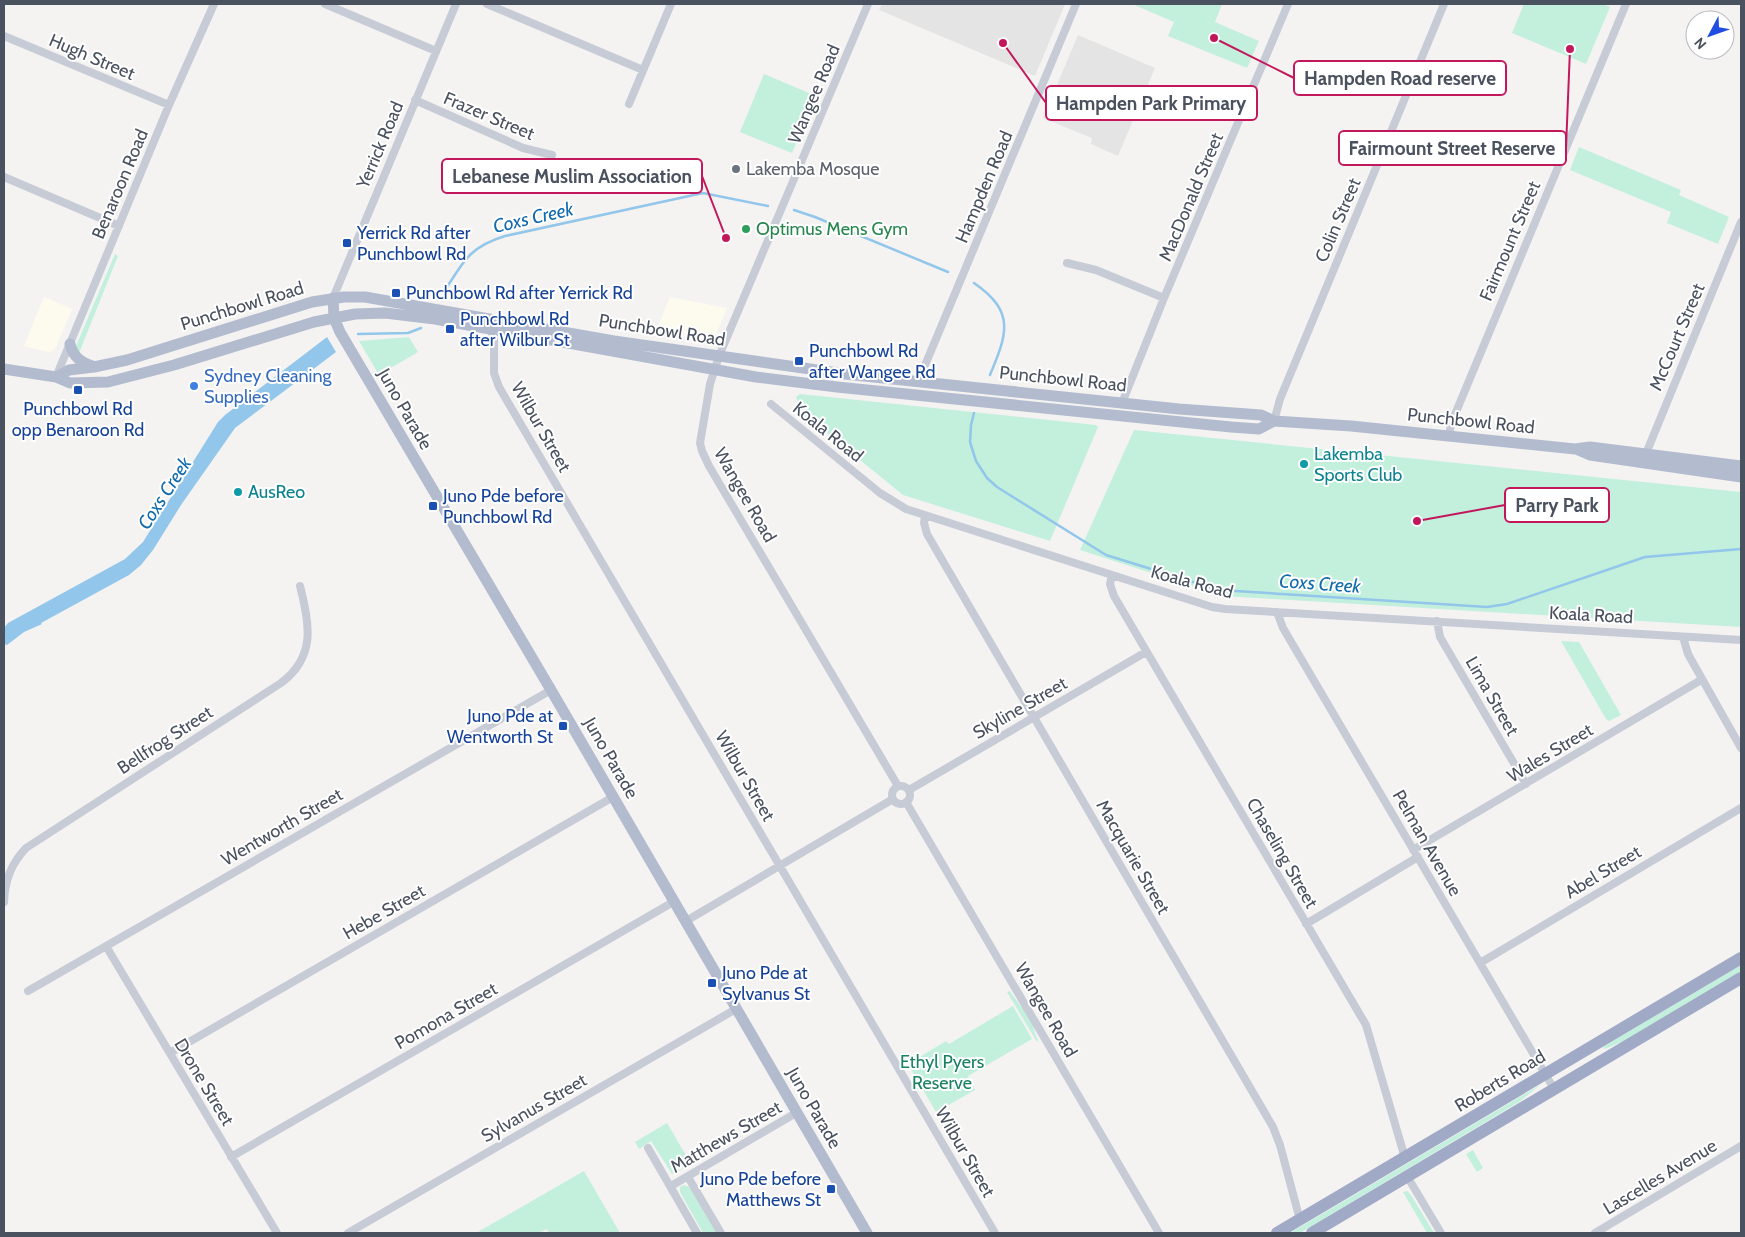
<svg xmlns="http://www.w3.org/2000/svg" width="1745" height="1237" viewBox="0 0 1745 1237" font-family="Cabin,sans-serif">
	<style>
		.commercial { fill: #fcfbee }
		.education { fill: #e5e4e4 }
		.green { fill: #c3efdd }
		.water { fill: #92c6ea }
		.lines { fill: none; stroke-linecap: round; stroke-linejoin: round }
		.stream { stroke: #92c6ea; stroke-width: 2.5 }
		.minor { stroke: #c7cbd6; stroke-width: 8 }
		.primary { stroke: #b3bbcf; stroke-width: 11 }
		.trunk { stroke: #a0aac7; stroke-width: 12 }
		.worship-dot { fill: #6b7280; stroke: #fff; stroke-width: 2 }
		.leisure-dot { fill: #2e9e5b; stroke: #fff; stroke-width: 2 }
		.transit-dot { fill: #1a4fb4; stroke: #fff; stroke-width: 2 }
		.shop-dot { fill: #3f7fe0; stroke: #fff; stroke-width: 2 }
		.culture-dot { fill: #0f9aa8; stroke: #fff; stroke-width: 2 }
		.labels { text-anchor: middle; stroke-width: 4; stroke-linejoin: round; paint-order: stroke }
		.street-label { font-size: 18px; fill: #4a515f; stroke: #fff }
		.worship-label { font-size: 18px; fill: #5b616d; stroke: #fff; text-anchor: start }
		.leisure-label { font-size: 18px; fill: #27864d; stroke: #fff; text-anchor: start }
		.transit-label { font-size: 18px; fill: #164399; stroke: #fff; text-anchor: start }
		.shop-label { font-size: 18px; fill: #366cbe; stroke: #fff; text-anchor: start }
		.culture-label { font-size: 18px; fill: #0d838f; stroke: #fff; text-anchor: start }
		.park-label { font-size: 18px; fill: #1b8163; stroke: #fff }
		.water-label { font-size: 19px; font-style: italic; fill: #116bac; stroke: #fff }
		.leader { fill: none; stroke: #c2185b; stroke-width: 2 }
		.callout-dot { fill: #c2185b; stroke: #fff; stroke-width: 2 }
		.callout { fill: #fff; stroke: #c2185b; stroke-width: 2 }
		.callout-label { font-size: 19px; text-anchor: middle; font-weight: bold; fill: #4a515f }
	</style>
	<rect width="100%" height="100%" fill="#f4f3f2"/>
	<path class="commercial" d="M44,297L72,309L56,347L53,351L48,352L24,346Z
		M670,297L727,308L714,339L709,341L656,331Z"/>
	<path class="education" d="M882,4H1065L1035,76L879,10Z
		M1078,35L1155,68L1118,156L1091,144L1092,138L1043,118Z"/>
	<path class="green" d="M1132,4H1222L1215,22L1259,41L1247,68L1168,36L1174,22Z
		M1524,4H1603L1610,7L1586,64L1512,33Z
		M764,74L816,96L792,153L740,132Z
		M1579,147L1681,190L1679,195L1729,217L1718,244L1667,223L1671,212L1570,170Z
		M115,254L118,256L79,353L76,346Z
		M409,337L418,352L379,375L359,341Z
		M800,394L1096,425L1098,427L1050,541L903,495L806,416L798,404L796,397Z
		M1134,430L1741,492V627L1223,596L1080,550Z
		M1561,641L1579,642L1621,715L1609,721L1606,719Z
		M1741,965V971L1624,1041L1605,1049L1603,1047Z
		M1010,991C1017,1003 1028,1012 1033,1025C1034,1030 1035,1035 1038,1040L1037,1042L1007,992Z
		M1013,1006L1032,1039L968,1076L975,1090L936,1112L908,1064L946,1041L949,1044Z
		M1540,1085L1519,1102L1300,1233H1290Z
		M667,1123L687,1157L691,1161H697L672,1174L651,1141L639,1149L635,1142Z
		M1473,1150L1483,1168L1477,1172L1466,1154Z
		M584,1171L620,1233H549L547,1229L538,1233H476Z
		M684,1185L690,1187L717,1233H703L680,1192V1187Z
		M1407,1191L1411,1195L1434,1233H1427L1403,1192Z"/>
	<path class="water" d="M327,337L336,352L235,428L181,505L153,550L141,565L129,575L41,623L42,624L24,632L7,645L4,644V628L8,623L125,559L143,542L218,422L225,415Z"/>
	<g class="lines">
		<path class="stream" d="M794,210L815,217L948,272
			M974,283C1016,312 1007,334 990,375
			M444,292C463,262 469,247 505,236L703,193L768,206
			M358,334L408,333L421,328
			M974,413L971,425L970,442L976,461L987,478L997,487L1106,555L1219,590L1487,607L1507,604L1645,557L1741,549"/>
		<path class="minor" d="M325,4L436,51
			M487,4L643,70
			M868,4L719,356L710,384L700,443L702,451L709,466L898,786
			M4,36L169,105
			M415,100L523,148L552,155
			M629,104L671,4
			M4,177L119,226
			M1067,263L1096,270L1164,298
			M333,298L456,4
			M490,329L494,338V373L499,387L995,1233
			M56,377L169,105L214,4
			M920,382L923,370L1076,4
			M1122,403L1164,298L1288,4
			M771,404L880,493L906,509L1212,607L1225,609L1741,640
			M1274,421L1280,399L1444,4
			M1449,436L1451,424L1626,4
			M1645,456L1741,222
			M925,516L924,523L927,534L1273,1127L1280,1145L1300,1220
			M1112,575L1110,584L1114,596L1366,1025L1405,1158
			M1277,612L1283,628L1554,1089
			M1437,621L1440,637L1526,784
			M1683,637L1688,654L1741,748
			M892 795a9 9 0 1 1 18 0a9 9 0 1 1-18 0Z
			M909,790L1146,652
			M906,802L1159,1233
			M1413,850L1701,680
			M4,902C5,880 11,864 26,848L281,683C316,657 310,624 300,586
			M686,921L893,799
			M1306,924L1418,857
			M106,946L277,1233
			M1480,963L1741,808
			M28,991L551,690
			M170,1053L613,797
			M648,1148L697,1233
			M231,1157L675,901
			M1407,1176L1441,1233
			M688,1177L721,1233
			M671,1186L796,1113
			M348,1233L736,1009
			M1595,1233L1741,1146"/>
		<path class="primary" d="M333,298L334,318L340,332L551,690L867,1233
			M70,344C73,357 81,362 92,366
			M4,369L56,377L70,383L108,382L174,365L314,322L355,314L385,313L435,319L756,377L837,387L1231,427L1259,429L1274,421
			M56,377L69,370L94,367L127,360L312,302L344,297H365L614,341L845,374L1179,409L1261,415L1274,421L1351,426L1575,449L1590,447L1741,466
			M1576,449L1590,455L1741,477"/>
		<path class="trunk" d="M1277,1233L1741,958
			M1312,1233L1741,978"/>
	</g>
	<circle class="worship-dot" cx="736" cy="169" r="5"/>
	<circle class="leisure-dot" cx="746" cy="229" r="5"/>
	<g class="transit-dot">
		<rect x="342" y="238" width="10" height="10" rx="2.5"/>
		<rect x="391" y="288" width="10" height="10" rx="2.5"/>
		<rect x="445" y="324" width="10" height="10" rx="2.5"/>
		<rect x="794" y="356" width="10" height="10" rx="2.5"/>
		<rect x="73" y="385" width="10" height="10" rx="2.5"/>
		<rect x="428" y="501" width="10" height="10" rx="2.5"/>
		<rect x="558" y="721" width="10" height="10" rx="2.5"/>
		<rect x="707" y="978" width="10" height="10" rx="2.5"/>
		<rect x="826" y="1184" width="10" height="10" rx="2.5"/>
	</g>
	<circle class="shop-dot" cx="194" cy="386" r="5"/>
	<g class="culture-dot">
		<circle cx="1304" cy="464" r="5"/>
		<circle cx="238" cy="492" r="5"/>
	</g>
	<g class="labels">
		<g class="street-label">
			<text transform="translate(92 57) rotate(23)" y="6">Hugh Street</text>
			<text transform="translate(814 94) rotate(-67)" y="6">Wangee Road</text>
			<text transform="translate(489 116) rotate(23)" y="6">Frazer Street</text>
			<text transform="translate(380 145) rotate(-67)" y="6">Yerrick Road</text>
			<text transform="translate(120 184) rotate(-67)" y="6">Benaroon Road</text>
			<text transform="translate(984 187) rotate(-67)" y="6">Hampden Road</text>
			<text transform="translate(1191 197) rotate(-67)" y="6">MacDonald Street</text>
			<text transform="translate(1338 220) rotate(-67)" y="6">Colin Street</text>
			<text transform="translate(1510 241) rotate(-67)" y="6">Fairmount Street</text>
			<text transform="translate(242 306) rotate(-17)" y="6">Punchbowl Road</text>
			<text transform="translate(662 330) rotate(9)" y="6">Punchbowl Road</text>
			<text transform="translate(1677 337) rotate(-67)" y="6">McCourt Street</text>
			<text transform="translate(1063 379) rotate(6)" y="6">Punchbowl Road</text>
			<text transform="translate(405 409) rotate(60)" y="6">Juno Parade</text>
			<text transform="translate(1471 421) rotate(6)" y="6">Punchbowl Road</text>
			<text transform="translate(541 427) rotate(60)" y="6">Wilbur Street</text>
			<text transform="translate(828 432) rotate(39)" y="6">Koala Road</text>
			<text transform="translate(745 495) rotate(60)" y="6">Wangee Road</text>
			<text transform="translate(1192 582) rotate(15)" y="6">Koala Road</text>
			<text transform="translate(1591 615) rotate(3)" y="6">Koala Road</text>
			<text transform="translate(1492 696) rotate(60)" y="6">Lima Street</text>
			<text transform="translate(1020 708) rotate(-30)" y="6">Skyline Street</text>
			<text transform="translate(165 740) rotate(-33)" y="6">Bellfrog Street</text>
			<text transform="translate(1550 753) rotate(-31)" y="6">Wales Street</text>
			<text transform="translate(611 758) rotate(60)" y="6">Juno Parade</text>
			<text transform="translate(745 776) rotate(60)" y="6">Wilbur Street</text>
			<text transform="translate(282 827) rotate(-30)" y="6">Wentworth Street</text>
			<text transform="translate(1427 843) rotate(60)" y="6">Pelman Avenue</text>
			<text transform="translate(1282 853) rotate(60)" y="6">Chaseling Street</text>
			<text transform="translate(1133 857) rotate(60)" y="6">Macquarie Street</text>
			<text transform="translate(1603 872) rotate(-31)" y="6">Abel Street</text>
			<text transform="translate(384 912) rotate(-30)" y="6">Hebe Street</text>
			<text transform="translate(1046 1010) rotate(60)" y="6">Wangee Road</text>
			<text transform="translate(446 1016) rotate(-30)" y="6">Pomona Street</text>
			<text transform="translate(1500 1081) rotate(-31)" y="6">Roberts Road</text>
			<text transform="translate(204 1082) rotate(59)" y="6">Drone Street</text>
			<text transform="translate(534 1108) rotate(-30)" y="6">Sylvanus Street</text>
			<text transform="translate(814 1108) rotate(60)" y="6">Juno Parade</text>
			<text transform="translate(726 1137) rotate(-30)" y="6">Matthews Street</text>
			<text transform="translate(965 1152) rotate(60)" y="6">Wilbur Street</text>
			<text transform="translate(1660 1177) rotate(-31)" y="6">Lascelles Avenue</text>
		</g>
		<g class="worship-label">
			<text x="746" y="175">Lakemba Mosque</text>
		</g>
		<g class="leisure-label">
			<text x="756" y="235">Optimus Mens Gym</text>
		</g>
		<g class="transit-label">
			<text x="357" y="239">Yerrick Rd after<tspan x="357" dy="21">Punchbowl Rd</tspan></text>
			<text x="406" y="299">Punchbowl Rd after Yerrick Rd</text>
			<text x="460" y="325">Punchbowl Rd<tspan x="460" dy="21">after Wilbur St</tspan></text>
			<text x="809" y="357">Punchbowl Rd<tspan x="809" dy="21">after Wangee Rd</tspan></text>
			<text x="78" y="415" text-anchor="middle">Punchbowl Rd<tspan x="78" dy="21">opp Benaroon Rd</tspan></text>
			<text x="443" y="502">Juno Pde before<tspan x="443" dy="21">Punchbowl Rd</tspan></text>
			<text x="553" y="722" text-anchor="end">Juno Pde at<tspan x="553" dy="21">Wentworth St</tspan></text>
			<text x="722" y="979">Juno Pde at<tspan x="722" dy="21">Sylvanus St</tspan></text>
			<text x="821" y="1185" text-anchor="end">Juno Pde before<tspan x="821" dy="21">Matthews St</tspan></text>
		</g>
		<g class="shop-label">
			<text x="204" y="382">Sydney Cleaning<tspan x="204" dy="21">Supplies</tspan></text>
		</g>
		<g class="culture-label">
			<text x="1314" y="460">Lakemba<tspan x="1314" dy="21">Sports Club</tspan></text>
			<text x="248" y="498">AusReo</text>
		</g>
		<g class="park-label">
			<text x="942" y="1068">Ethyl Pyers<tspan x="942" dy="21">Reserve</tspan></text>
		</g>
		<g class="water-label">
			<text transform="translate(533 217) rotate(-13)" y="7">Coxs Creek</text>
			<text transform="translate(164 493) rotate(-57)" y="7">Coxs Creek</text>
			<text transform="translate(1320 583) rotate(4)" y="7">Coxs Creek</text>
		</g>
	</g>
	<path class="leader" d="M1214 38L1294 78M1003 43L1046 103M1570 49L1566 148M726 238L702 176M1417 521L1505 505"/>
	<g class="callout-dot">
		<circle cx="1214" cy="38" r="5"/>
		<circle cx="1003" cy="43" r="5"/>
		<circle cx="1570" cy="49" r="5"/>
		<circle cx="726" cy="238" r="5"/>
		<circle cx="1417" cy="521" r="5"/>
	</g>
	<g class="callout">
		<rect x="1294" y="61" width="212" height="34" rx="5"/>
		<rect x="1046" y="86" width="211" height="34" rx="5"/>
		<rect x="1339" y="131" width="227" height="34" rx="5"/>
		<rect x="442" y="159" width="260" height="34" rx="5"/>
		<rect x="1505" y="488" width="104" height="34" rx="5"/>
	</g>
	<g class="callout-label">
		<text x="1400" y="85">Hampden Road reserve</text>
		<text x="1151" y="110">Hampden Park Primary</text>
		<text x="1452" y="155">Fairmount Street Reserve</text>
		<text x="572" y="183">Lebanese Muslim Association</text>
		<text x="1557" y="512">Parry Park</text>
	</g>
	<rect width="1745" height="1237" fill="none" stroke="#4a515f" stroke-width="10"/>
	<g transform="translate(1710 35) rotate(229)"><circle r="24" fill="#ffffff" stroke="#b7b9bf"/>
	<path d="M0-4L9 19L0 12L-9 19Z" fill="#204ce1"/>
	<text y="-8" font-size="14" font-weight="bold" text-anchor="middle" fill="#4a515f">N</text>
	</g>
</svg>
